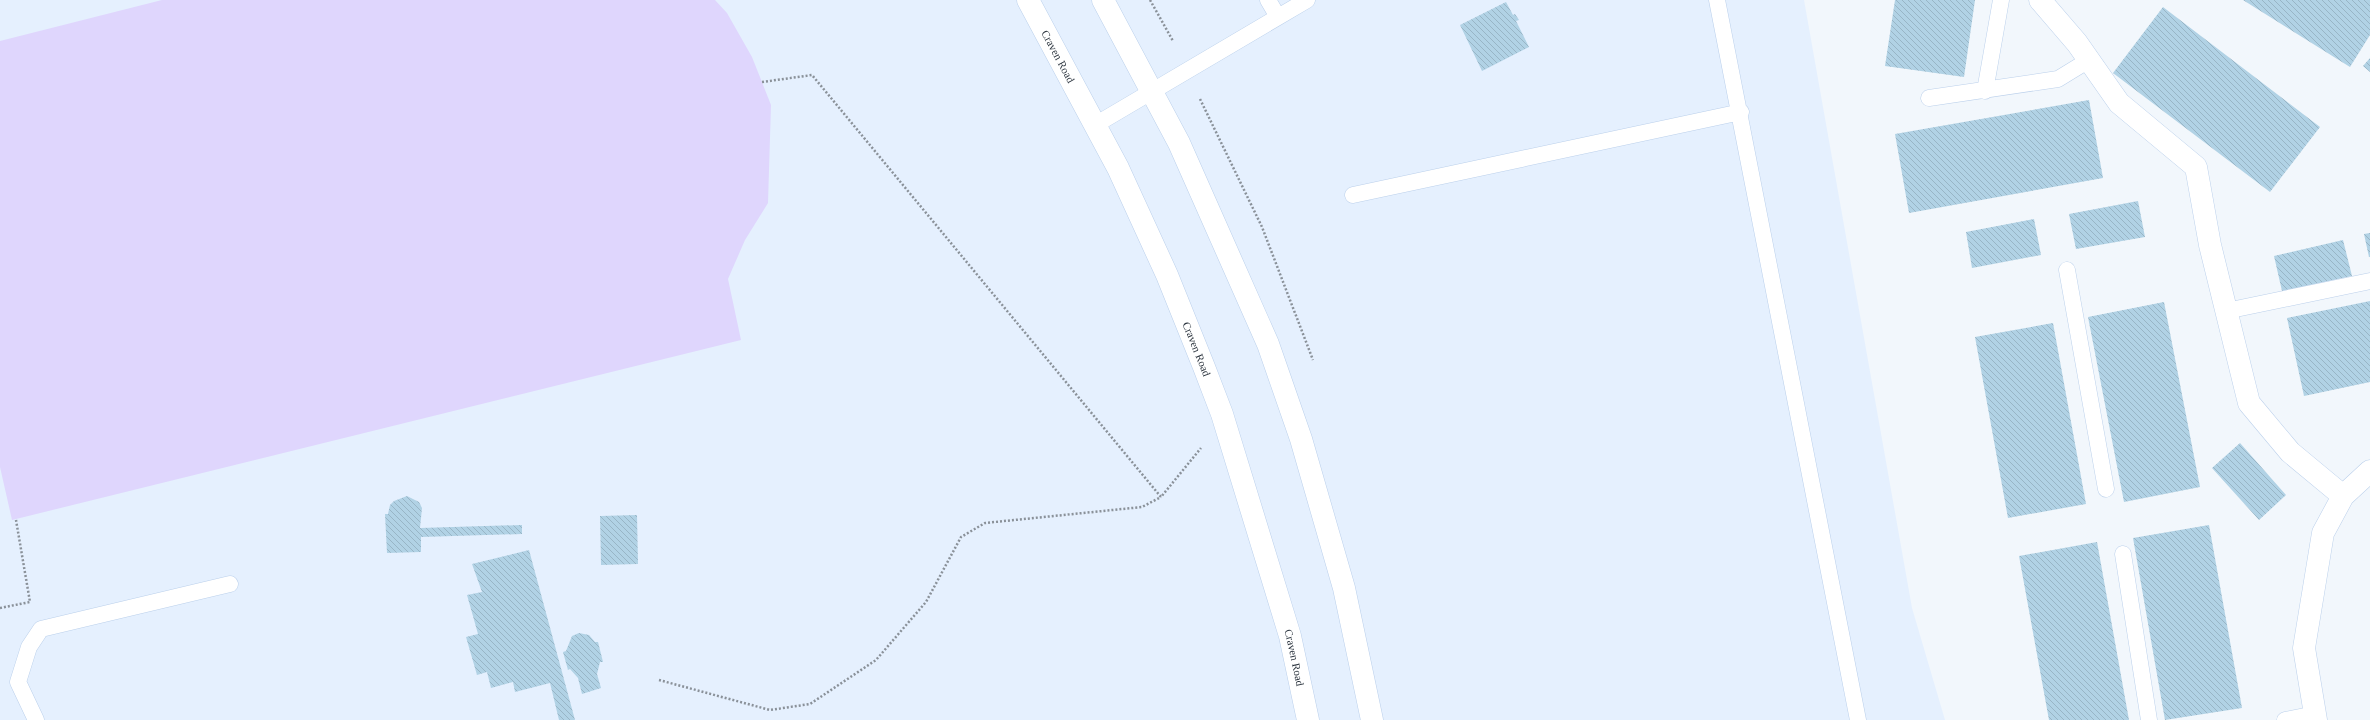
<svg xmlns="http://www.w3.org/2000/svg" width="2370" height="720" viewBox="0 0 2370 720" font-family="Georgia,serif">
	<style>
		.built { fill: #e5f0fe }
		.pitch { fill: #dfd6fd }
		.building { fill: url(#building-back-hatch) }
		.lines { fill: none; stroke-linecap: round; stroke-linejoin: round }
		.service-casing { stroke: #bbd0eb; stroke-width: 17 }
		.minor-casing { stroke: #bbd0eb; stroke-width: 23 }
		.secondary-casing { stroke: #bbd0eb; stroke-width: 23 }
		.path { stroke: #8a9199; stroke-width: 2.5; stroke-dasharray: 2 2; stroke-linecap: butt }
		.service { stroke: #fff; stroke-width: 16 }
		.minor { stroke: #fff; stroke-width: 22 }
		.secondary { stroke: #fff; stroke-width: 22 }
		.labels { text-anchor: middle; stroke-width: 3; stroke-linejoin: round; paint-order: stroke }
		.street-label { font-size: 11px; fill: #2b343e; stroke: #fff }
	</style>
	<defs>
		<pattern id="building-back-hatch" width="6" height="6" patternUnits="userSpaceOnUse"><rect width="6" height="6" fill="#b1d2e5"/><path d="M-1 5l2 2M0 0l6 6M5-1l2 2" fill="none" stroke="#98b5c6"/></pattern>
	</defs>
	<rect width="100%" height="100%" fill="#f2f7fc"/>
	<path class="built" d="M0,0H1804L1912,608L1945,720H0Z"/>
	<path class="pitch" d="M162,0H715L727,13L752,57L771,105L768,203L745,240L728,279L741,340L12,520L0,467V41Z"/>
	<path class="building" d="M1895,0H1975L1964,77L1885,66Z
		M2243,0H2370V35L2350,67Z
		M1506,2L1513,15L1515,14L1519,20L1516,21L1529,47L1482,71L1460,25Z
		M2163,7L2320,127L2270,192L2113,73Z
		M2370,58V72L2363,66Z
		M2089,100L2103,178L1909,213L1895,134Z
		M2138,201L2145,237L2076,249L2069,214Z
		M2034,219L2041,255L1972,268L1966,232Z
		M2370,233V257H2369L2364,234Z
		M2343,240L2352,276L2282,291L2274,256Z
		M2370,301V382L2304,396L2287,318Z
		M2164,302L2200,487L2124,502L2088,317Z
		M2053,323L2086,504L2008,518L1975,337Z
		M2240,443L2286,495L2259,520L2212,468Z
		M407,496L419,502L422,508L420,528L522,525V534L421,537V552L387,553L385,514H388L390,505L394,501Z
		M637,515L638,564L601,565L600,516Z
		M2209,525L2242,708L2165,720L2133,538Z
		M2097,542L2129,720H2049L2019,556Z
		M529,550L575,720H559L550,683L515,692L513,682L491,688L487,672L477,675L466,637L478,634L467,595L482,592L472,564Z
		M579,633L589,635L595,642H598L603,662H600L597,674L601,688L582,694L578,678L570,669L568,670L563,652L566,651L572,636Z"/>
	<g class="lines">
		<defs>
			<path id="service" d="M1268,0L1278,17
				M1717,0L1858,720
				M1985,91L2001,0
				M1929,98L2058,79L2089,60
				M1095,125L1307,0
				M1353,195L1741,112
				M2067,270L2106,489
				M2226,311L2370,281
				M2123,554L2149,720
				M36,720L18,682L29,647L41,629L230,584
				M2285,720L2315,714"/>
			<path id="minor" d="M2040,0L2077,43L2119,103L2196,167L2210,245L2249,403L2290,452L2343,496
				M2316,720L2304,648L2323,533L2343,496L2370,471"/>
			<g id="secondary">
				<path id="s1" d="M1028,0L1118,168L1167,275L1204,367L1222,414L1290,636L1308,720"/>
				<path d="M1103,0L1179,143L1268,344L1301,439L1344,588L1372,720"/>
			</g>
		</defs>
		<use href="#service" class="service-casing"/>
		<use href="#minor" class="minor-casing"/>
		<use href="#secondary" class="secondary-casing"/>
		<path class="path" d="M1150,0L1173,41
			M762,82L812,75L1161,497L1201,448
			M1200,99L1262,227L1313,360
			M0,608L30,602L16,520
			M659,680L770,710L810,704L876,660L926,602L961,537L985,523L1142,507L1161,497"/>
		<use href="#service" class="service"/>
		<use href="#minor" class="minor"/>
		<use href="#secondary" class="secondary"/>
	</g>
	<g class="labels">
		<g class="street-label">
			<text dy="4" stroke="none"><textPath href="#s1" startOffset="64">Craven Road</textPath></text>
			<text dy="4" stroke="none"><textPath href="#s1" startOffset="388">Craven Road</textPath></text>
			<text dy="4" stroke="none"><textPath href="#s1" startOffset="712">Craven Road</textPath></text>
		</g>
	</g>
</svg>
